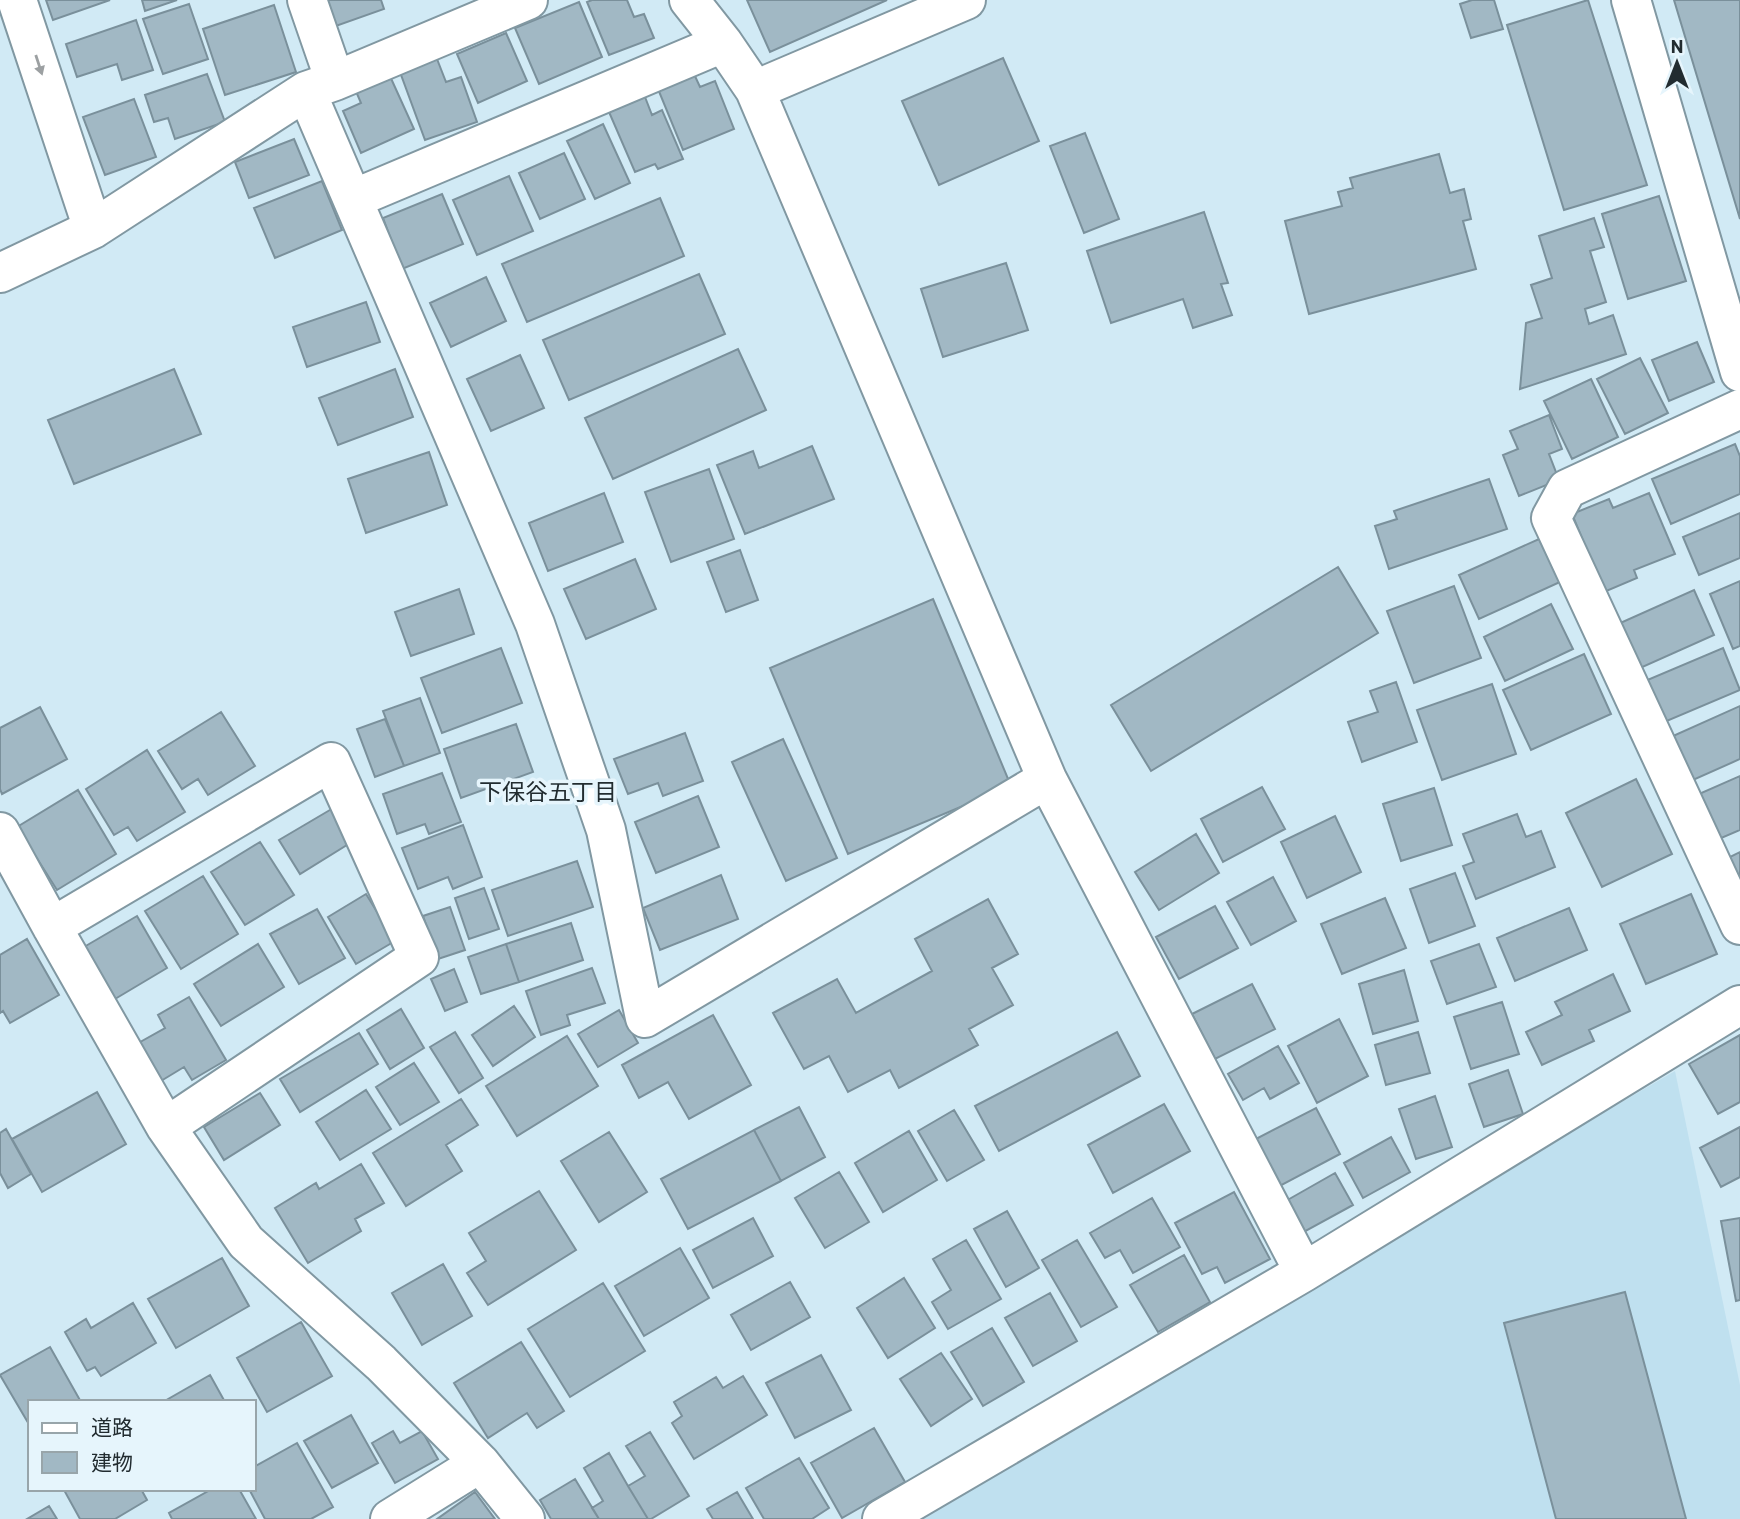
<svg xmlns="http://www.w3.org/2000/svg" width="1740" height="1519" viewBox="0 0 1740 1519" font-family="Barlow,'Noto Sans JP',sans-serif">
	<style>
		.built { fill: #bfe0ef }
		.building { fill: #a1b8c4; stroke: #7a909b; stroke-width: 2 }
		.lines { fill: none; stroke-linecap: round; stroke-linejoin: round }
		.street-casing { stroke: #8198a2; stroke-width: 42 }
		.street { stroke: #fff; stroke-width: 38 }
		.oneway { fill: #9ca0a2 }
		.labels { text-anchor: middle; stroke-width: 7; stroke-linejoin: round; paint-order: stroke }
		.neighbourhood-label { font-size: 23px; fill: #222c30; stroke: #e6f5fc }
	</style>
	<rect width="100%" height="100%" fill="#d1eaf5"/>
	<path class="built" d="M1675,1071L1740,1385V1519H906Z"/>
	<path class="building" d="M46,0H110L53,20Z
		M142,0H177L145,11Z
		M324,0H381L384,9L333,27Z
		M592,0H627L634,17L644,14L654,38L609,55L587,2Z
		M747,0H887L770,52Z
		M1472,0H1494L1503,29L1471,38L1460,4Z
		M1588,0L1647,185L1564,210L1507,25Z
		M1674,0H1740V219Z
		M579,2L602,57L539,84L515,28Z
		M189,4L208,59L163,74L143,19Z
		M274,5L296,72L225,95L203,29Z
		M136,20L153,70L122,80L117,64L77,77L66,44Z
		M506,33L527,81L478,103L457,54Z
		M1003,58L1039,141L939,185L902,101Z
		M437,59L446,82L461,77L477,122L425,140L400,72Z
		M207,74L225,122L175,139L168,118L154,122L145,95Z
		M389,74L414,129L361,153L343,111L361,103L355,89Z
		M694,74L700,87L715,81L734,129L683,150L658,89Z
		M645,97L652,115L662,110L683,159L658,169L655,164L635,172L609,112Z
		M134,99L156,157L105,175L83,117Z
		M603,124L630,183L595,199L567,141Z
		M1085,133L1119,219L1084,233L1050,146Z
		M294,139L309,175L249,198L235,162Z
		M564,153L585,199L540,219L519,173Z
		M1439,154L1450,193L1464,189L1471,219L1463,221L1476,269L1309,314L1285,221L1342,206L1338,192L1353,188L1350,178Z
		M509,176L533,231L477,255L453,200Z
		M322,181L342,230L275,258L254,208Z
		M442,194L463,244L402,269L383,218Z
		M1659,196L1686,281L1628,299L1602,214Z
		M660,198L684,256L527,322L502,264Z
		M1204,212L1228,283L1221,284L1232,315L1193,328L1183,299L1111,323L1087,251Z
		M1594,218L1604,247L1590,251L1606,302L1585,309L1589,324L1613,315L1626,354L1520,389L1526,323L1542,318L1531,285L1552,278L1539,236Z
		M1006,263L1028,330L943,357L921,289Z
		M699,274L725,334L569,400L543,340Z
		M486,277L506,321L451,347L430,303Z
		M366,302L380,342L307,367L293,327Z
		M1697,342L1714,382L1669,401L1652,360Z
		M738,349L766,410L613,479L585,418Z
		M520,355L544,408L491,431L467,379Z
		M1640,358L1668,413L1625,434L1597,379Z
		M174,369L201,434L74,484L48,420Z
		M395,369L413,417L338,445L319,398Z
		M1591,379L1618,437L1572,459L1544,401Z
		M1549,415L1562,449L1549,454L1559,480L1519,496L1503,455L1518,449L1510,431Z
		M1735,444L1740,456V494L1671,524L1652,479Z
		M812,446L834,499L745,534L717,465L753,451L759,468Z
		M429,452L447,505L366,533L348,479Z
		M709,469L734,539L671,562L645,492Z
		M1489,479L1507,529L1389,569L1375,526L1397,519L1394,511Z
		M604,493L623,542L548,571L529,523Z
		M1649,493L1675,554L1634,570L1637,578L1604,592L1572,514L1609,499L1613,508Z
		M1740,513V558L1699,575L1683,537Z
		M1539,539L1560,582L1479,619L1459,575Z
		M740,550L758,600L726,612L707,562Z
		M635,559L656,609L586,639L564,589Z
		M1338,567L1378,633L1151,771L1111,705Z
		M1740,581V646L1733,649L1710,594Z
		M1454,586L1481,658L1414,683L1387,611Z
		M459,589L474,634L411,656L395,612Z
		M1694,590L1714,635L1638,669L1618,624Z
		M933,599L1011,786L848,854L770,668Z
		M1551,604L1573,649L1505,681L1484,637Z
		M501,648L522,703L442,733L421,678Z
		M1723,648L1740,690L1662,723L1645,681Z
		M1584,654L1611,714L1531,750L1503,690Z
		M1396,682L1417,742L1362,762L1348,722L1378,712L1370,691Z
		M1492,684L1516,754L1442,780L1417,710Z
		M420,698L440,753L404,766L383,711Z
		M1740,706V759L1693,780L1673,736Z
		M40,707L67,759L2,794L0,789V728Z
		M221,712L255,766L208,795L198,779L182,789L158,751Z
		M385,719L404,766L375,777L357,729Z
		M516,724L533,772L461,798L444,749Z
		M685,733L703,781L663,796L658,783L628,794L614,759Z
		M783,739L837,858L786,881L732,762Z
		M147,750L185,812L137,841L128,827L114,835L86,789Z
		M442,773L461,822L429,834L425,824L397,834L383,794Z
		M1740,776V830L1719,839L1699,794Z
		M1636,779L1672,854L1602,887L1566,813Z
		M1262,787L1285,829L1223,862L1201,819Z
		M1434,788L1452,845L1401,861L1383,804Z
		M78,790L116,854L57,890L17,827Z
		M698,796L719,847L656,873L635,822Z
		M335,807L355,840L300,874L279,840Z
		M1517,814L1526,837L1541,831L1555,867L1476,899L1463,866L1474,862L1463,834Z
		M1335,816L1361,872L1307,898L1281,842Z
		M463,825L482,877L453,889L448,877L418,889L402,848Z
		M1196,834L1219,873L1159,910L1135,872Z
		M260,842L294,895L245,925L211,872Z
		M1740,852V883L1728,858Z
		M577,861L593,907L508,936L492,890Z
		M1455,873L1475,926L1429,943L1410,889Z
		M721,875L738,919L660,950L643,908Z
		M203,876L238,934L181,969L145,911Z
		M1273,877L1296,921L1251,945L1227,902Z
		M484,888L499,929L469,939L455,898Z
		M366,894L395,941L356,964L328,917Z
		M1691,894L1717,954L1646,984L1620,924Z
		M1385,898L1406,948L1342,974L1321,924Z
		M988,899L1018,954L992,968L1013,1005L969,1029L978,1045L899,1088L890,1070L848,1092L829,1056L804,1069L773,1013L837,979L856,1013L932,971L915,939Z
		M1215,906L1238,948L1179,979L1156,937Z
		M450,907L465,950L438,959L423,916Z
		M1569,908L1587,950L1515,981L1497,938Z
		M317,909L345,958L299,984L270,934Z
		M137,916L167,968L115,999L84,947Z
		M571,923L583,960L519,982L506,944Z
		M27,939L59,995L10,1023L3,1011L0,1013V955Z
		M258,944L284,987L221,1026L194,984Z
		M506,944L519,982L481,994L468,957Z
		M1479,944L1496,987L1447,1004L1431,961Z
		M592,968L605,1003L567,1015L570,1025L541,1035L526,991Z
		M454,969L467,1002L445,1011L431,979Z
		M1404,970L1418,1021L1373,1034L1359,984Z
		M1613,974L1630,1011L1589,1030L1594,1041L1542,1065L1526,1032L1562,1015L1555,1002Z
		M1252,984L1275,1029L1215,1059L1192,1014Z
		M189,997L226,1060L192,1080L184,1067L156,1084L133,1046L165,1028L158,1015Z
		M1502,1002L1519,1054L1471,1069L1454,1017Z
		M514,1006L535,1037L493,1066L472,1035Z
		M401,1009L424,1048L390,1069L367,1030Z
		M619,1010L638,1043L598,1067L578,1034Z
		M713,1015L751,1085L689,1119L668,1082L639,1098L622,1065Z
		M1339,1019L1368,1076L1317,1103L1288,1046Z
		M455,1032L483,1078L459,1093L430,1047Z
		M1117,1032L1140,1076L999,1151L975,1106Z
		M1418,1032L1430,1073L1386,1085L1375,1045Z
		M359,1033L378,1064L300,1112L280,1079Z
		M1740,1035V1102L1718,1114L1689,1064Z
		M567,1036L598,1086L517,1136L486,1086Z
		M1278,1046L1299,1083L1270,1099L1264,1088L1243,1100L1228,1074Z
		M414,1063L439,1102L400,1125L376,1087Z
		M1508,1070L1523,1114L1484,1127L1469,1084Z
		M366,1090L391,1129L340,1160L316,1122Z
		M97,1092L126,1144L42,1192L12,1139Z
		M260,1093L280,1125L224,1160L204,1127Z
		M1435,1096L1452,1147L1416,1159L1399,1109Z
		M461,1099L478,1125L446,1145L462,1171L406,1206L373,1153Z
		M1164,1104L1190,1151L1113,1193L1088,1145Z
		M799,1107L825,1157L781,1181L754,1130Z
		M1316,1108L1340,1154L1276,1188L1252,1141Z
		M954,1110L984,1160L947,1181L918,1131Z
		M1740,1127V1177L1721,1187L1700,1148Z
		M6,1129L31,1174L8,1188L0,1173V1133Z
		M754,1130L781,1181L688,1229L661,1179Z
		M909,1131L937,1180L883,1212L855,1163Z
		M609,1132L647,1192L599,1222L561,1161Z
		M1391,1137L1410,1172L1363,1198L1344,1163Z
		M361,1164L384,1203L355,1219L361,1231L308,1263L275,1208L316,1183L319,1189Z
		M839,1172L869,1222L825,1248L795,1198Z
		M1335,1173L1353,1205L1302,1233L1284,1202Z
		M539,1191L576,1250L488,1305L467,1273L486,1261L469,1233Z
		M1234,1192L1270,1259L1225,1283L1217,1267L1202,1274L1175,1223Z
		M1152,1198L1180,1247L1133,1273L1120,1250L1105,1258L1090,1233Z
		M1007,1211L1039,1268L1006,1287L974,1229Z
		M753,1218L773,1256L713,1288L693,1250Z
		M1740,1218V1300L1736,1301L1721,1221Z
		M966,1240L1001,1299L948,1329L932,1302L951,1290L933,1259Z
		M1077,1240L1117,1307L1081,1327L1042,1260Z
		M680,1248L709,1298L644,1336L615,1286Z
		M1184,1255L1210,1302L1158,1332L1130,1285Z
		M222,1258L249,1306L176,1348L148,1299Z
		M443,1264L472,1316L422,1345L392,1293Z
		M904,1278L935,1328L888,1358L857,1308Z
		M790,1282L810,1317L751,1350L731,1315Z
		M603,1283L645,1351L570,1397L528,1329Z
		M1625,1292L1686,1519H1556L1504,1323Z
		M1050,1293L1077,1341L1033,1366L1005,1318Z
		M133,1303L156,1343L101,1376L95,1367L87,1371L65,1332L86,1319L91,1328Z
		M301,1322L332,1376L267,1412L237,1358Z
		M992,1328L1024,1382L983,1406L951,1352Z
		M521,1342L564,1411L537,1428L527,1413L488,1438L454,1383Z
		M50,1347L81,1402H30V1426L0,1375Z
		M941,1353L972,1399L931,1426L900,1379Z
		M821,1355L851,1410L795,1438L766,1383Z
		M210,1375L225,1402H163Z
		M743,1376L767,1415L694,1459L672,1423L682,1416L674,1402L716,1377L723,1388Z
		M351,1415L378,1463L332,1488L304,1441Z
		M874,1428L905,1482L842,1518L811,1463Z
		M393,1431L400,1443L422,1431L438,1459L395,1483L372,1443Z
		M650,1432L689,1496L651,1519H648L628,1486L645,1476L626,1446Z
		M297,1443L333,1507L311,1519H265L249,1489H254V1467Z
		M609,1453L628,1486L648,1519H599L592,1508L603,1501L584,1468Z
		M799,1458L829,1508L812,1519H764L746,1488Z
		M575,1479L599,1519H551L540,1500Z
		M65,1489H141L147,1500L115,1519H80L64,1490Z
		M212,1489H239L256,1519H172L169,1513Z
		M475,1492L495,1519H437Z
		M737,1492L753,1519H713L707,1509Z
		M49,1506L57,1519H27Z"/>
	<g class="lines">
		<defs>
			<path id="street" d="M17,0L93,229
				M307,0L335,81
				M689,0L723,43L755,90L1047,779L1304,1272
				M1631,0L1740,372
				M755,90L966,0
				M306,91L535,624L606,830L645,1018L1047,779
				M353,199L723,43
				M0,273L93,229L306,91L335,81L528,0
				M1740,409L1567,489L1551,518L1740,925
				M0,832L52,927L166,1127L246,1242L381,1363L480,1463L525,1519
				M52,927L331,762L419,957L166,1127
				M390,1519L480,1463
				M882,1519L1304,1272L1740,1005"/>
		</defs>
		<use href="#street" class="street-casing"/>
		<use href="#street" class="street"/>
	</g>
	<defs><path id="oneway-solid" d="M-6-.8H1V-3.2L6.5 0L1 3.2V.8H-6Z" transform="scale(1.75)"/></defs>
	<use class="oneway" href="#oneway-solid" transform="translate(39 65) rotate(72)"/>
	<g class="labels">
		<g class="neighbourhood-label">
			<text x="548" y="800">下保谷五丁目</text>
		</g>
	</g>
	<rect x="28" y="1400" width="228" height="91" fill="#e6f5fc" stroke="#98a5aa" stroke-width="2"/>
	<rect x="42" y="1423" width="35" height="10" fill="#ffffff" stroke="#98a5aa" stroke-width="2"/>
	<text x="91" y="1435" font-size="21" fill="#222c30">道路</text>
	<rect x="42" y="1452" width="35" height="21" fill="#a1b8c4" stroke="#98a5aa" stroke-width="2"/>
	<text x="91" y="1470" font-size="21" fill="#222c30">建物</text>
	<g transform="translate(1677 63)" stroke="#e6f5fc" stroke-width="5" paint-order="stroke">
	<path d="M0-5L12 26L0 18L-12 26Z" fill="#222c30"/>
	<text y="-10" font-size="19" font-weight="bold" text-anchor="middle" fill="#222c30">N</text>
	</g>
</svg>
